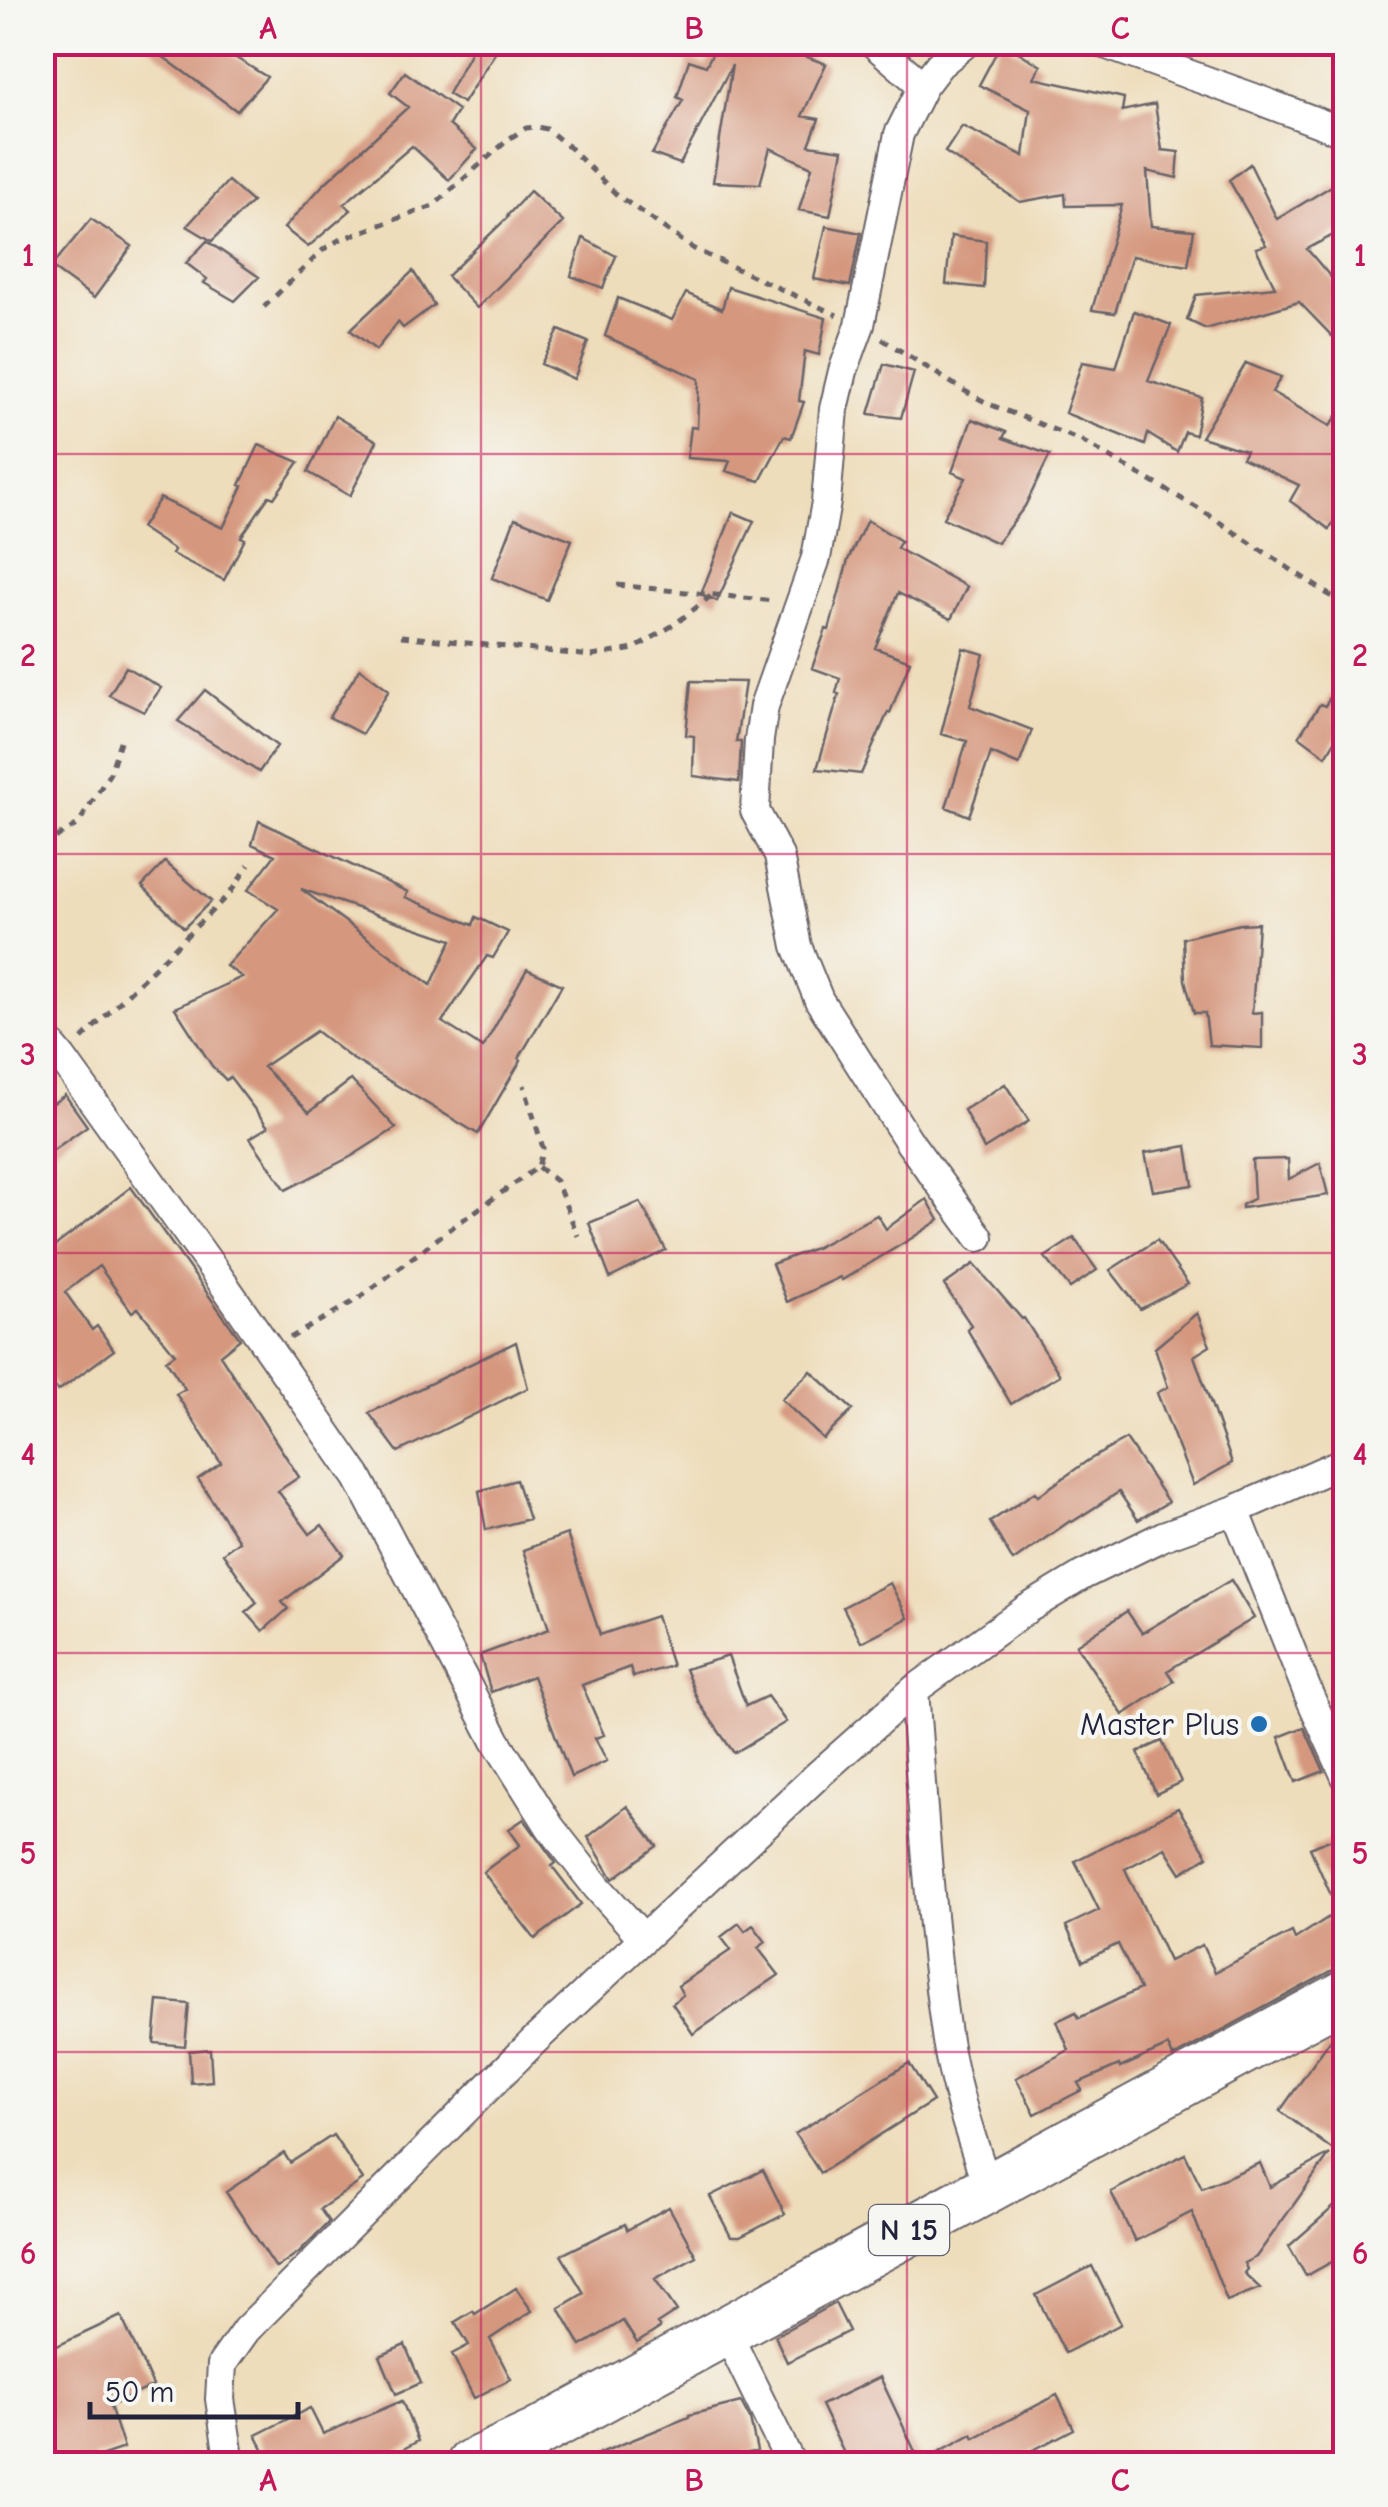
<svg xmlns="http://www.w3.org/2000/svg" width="1388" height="2507" viewBox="0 0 1388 2507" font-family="'Comic Neue',sans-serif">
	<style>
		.building { fill: #d5987f; fill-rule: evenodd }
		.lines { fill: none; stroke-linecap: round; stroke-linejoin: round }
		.street-casing { stroke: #696368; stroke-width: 32 }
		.highway-casing { stroke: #696368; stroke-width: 52 }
		.path { stroke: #696368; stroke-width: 5; stroke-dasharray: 8 8; stroke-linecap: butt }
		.street { stroke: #fff; stroke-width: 28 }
		.highway { stroke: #fff; stroke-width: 48 }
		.grid { fill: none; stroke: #c2185b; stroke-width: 2.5; stroke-opacity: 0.55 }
		.poi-dot { fill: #1f6fb2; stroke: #f6f6f2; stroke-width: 4 }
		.labels { text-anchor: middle; stroke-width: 8; stroke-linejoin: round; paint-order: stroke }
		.shield { fill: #f6f6f2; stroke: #626272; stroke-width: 2.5 }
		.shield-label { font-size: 30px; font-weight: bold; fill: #22223b }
		.poi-label { font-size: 32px; fill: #22223b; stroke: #f6f6f2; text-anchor: end }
		.neatline { fill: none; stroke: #c2185b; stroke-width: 4 }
		.grid-label { font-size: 32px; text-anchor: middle; font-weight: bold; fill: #c2185b }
	</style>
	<rect width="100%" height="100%" fill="#f6f6f2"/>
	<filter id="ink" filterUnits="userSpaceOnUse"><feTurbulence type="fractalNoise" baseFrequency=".01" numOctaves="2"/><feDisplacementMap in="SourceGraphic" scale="20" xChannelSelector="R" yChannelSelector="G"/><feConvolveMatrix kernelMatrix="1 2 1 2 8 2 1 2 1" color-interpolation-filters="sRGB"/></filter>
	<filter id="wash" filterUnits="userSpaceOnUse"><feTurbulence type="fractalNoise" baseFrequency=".0048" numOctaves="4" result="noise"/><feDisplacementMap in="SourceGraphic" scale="40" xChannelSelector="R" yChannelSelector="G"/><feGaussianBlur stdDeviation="2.25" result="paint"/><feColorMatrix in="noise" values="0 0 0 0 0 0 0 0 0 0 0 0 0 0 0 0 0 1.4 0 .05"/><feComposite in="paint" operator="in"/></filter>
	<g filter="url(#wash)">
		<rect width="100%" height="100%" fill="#edb"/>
		<g id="blocks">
			<path class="building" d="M143,42H210L267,77L237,111Z
				M476,42H502L463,103L448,94Z
				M718,42H767L826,64L802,116L819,119L809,145L843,150L830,216L799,210L812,167L770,148L760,184L713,182L732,65L680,164L652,154L683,100L677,97L689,60L706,66Z
				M1002,42L1041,66L1034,78L1124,98L1122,111L1155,104L1162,150L1179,152L1177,178L1147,171L1151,226L1194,230L1188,266L1132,256L1115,313L1092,310L1122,205L1066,206L1065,194L1020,202L945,152L962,126L1024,156L1030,110L979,85Z
				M405,72L458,110L449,125L477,149L449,180L412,146L344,204L351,210L308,247L284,228L323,185L408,107L390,93Z
				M1250,164L1277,219L1335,184L1346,200V228L1307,249L1346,295V326L1332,336L1299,302L1206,329L1187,320L1196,295L1275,287L1256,248L1266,245L1229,180Z
				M228,181L252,202L212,241L187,226Z
				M530,191L563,222L477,308L447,276L508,217L507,216Z
				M91,219L132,246L94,298L51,267Z
				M826,226L861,233L850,286L814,279Z
				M951,236L986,241L984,288L946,284Z
				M583,238L616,256L603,288L571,276Z
				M207,241L259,277L235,301L204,283L207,279L186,263Z
				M413,271L434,305L403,328L398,322L376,350L350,330Z
				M728,287L826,318L819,355L805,351L799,401L804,402L791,438L784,436L760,481L726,471L730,461L687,458L691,427L697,428L699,379L605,336L618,298L672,320L686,293L722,309Z
				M1134,311L1171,325L1148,381L1202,398L1195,435L1185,432L1177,452L1148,434L1145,445L1065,413L1082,362L1116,368Z
				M559,330L588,342L574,379L541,364Z
				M1246,363L1281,377L1272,392L1330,426L1346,403V505L1329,529L1290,501L1299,485L1242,458L1246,451L1201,437Z
				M884,364L914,372L901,418L869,414Z
				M335,416L377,441L350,496L308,472Z
				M972,419L1006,432L1003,438L1050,455L1025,506L997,543L943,518L966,478L952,472Z
				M259,445L299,462L274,498L269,496L241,537L245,539L224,580L172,554L174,550L141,528L160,498L223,528L243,486L240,485Z
				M733,512L754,521L717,601L701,594Z
				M515,518L572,540L547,600L492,578Z
				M867,520L901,541L897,548L967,587L951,619L898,593L875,648L910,661L890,713L888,712L861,774L817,769L839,694L836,693L840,678L812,668L826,629L829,630L848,560Z
				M963,648L984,654L970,706L1032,730L1019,765L991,753L969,816L946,807L967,741L941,734Z
				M126,667L161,688L144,712L109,695Z
				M360,668L389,690L362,734L329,717Z
				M1346,670V722L1326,756L1299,736L1320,704L1325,706Z
				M691,681L745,682L736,742H741L739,782L693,776L694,736L686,735Z
				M205,690L277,746L259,772L178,721Z
				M259,821L408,892L405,897L473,925L476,917L508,932L493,958L487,956L442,1022L483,1048L527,969L562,985L519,1058L521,1060L478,1134L351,1058L316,1031L263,1067L309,1112L351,1080L396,1128L352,1156L286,1190L250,1138L268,1127L230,1077L226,1080L212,1066L175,1008L242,977L226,966L278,909L248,890L275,855L252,844ZM301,889L452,940L431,985Z
				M165,862L211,901L184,928L142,886Z
				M1258,923L1252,1013L1262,1012V1048L1209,1045L1205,1013H1194L1185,980L1183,938L1240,924Z
				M1005,1084L1029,1121L984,1149L964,1110Z
				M65,1095L87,1126L42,1158V1111Z
				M1187,1146L1193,1185L1153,1191L1145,1153Z
				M1288,1159L1289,1179L1320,1163L1328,1195L1242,1208V1205L1254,1198L1252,1160Z
				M131,1187L240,1339L220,1355L299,1477L278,1491L310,1534L322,1525L344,1555L282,1602L288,1609L263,1631L246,1612L257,1603L223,1553L239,1541L198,1479L221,1463L176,1394L185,1389L166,1360L175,1354L138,1308L132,1312L99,1266L65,1292L92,1330L97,1326L114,1350L58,1391L42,1369V1366L52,1359L42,1346V1256Z
				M927,1199L939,1220L912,1238L842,1280L840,1277L787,1302L772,1264L815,1248L877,1215L886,1229Z
				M640,1202L666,1250L610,1278L589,1223Z
				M1074,1238L1097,1270L1070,1288L1045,1257Z
				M1157,1240L1188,1284L1140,1309L1110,1270Z
				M974,1264L1022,1319L1024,1318L1060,1375L1011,1404L967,1329L971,1325L944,1285Z
				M1197,1313L1210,1346L1194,1356L1232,1463L1193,1485L1157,1393L1168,1387L1155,1348Z
				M516,1342L528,1388L398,1452L369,1413Z
				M811,1371L853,1410L823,1439L781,1399Z
				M1126,1439L1168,1502L1138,1520L1119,1492L1072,1522L1070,1521L1013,1561L990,1522L1035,1492L1038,1496L1087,1461Z
				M516,1480L529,1519L486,1530L479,1491Z
				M567,1534L600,1635L656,1616L672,1666L633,1677L630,1667L582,1685L604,1735L595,1738L607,1761L571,1777L533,1676L491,1692L480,1655L549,1629L523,1550Z
				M1231,1580L1254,1618L1167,1671L1174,1681L1123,1715L1076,1645L1127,1611L1142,1633Z
				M890,1583L908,1618L861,1642L843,1607Z
				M728,1656L746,1706L767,1696L786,1722L734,1753L699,1703L685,1669Z
				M1304,1727L1324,1771L1296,1782L1279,1737Z
				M1162,1741L1181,1782L1156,1794L1138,1752Z
				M627,1806L657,1846L613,1879L588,1837Z
				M1178,1808L1208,1856L1181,1873L1165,1848L1125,1869L1169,1961L1202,1945L1215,1972L1292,1932L1295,1939L1338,1911L1310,1848L1346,1833V1967L1333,1970L1173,2057L1168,2046L1120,2068L1119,2065L1078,2083L1082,2090L1035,2114L1016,2078L1069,2050L1057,2021L1076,2012L1079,2018L1140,1989L1118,1944L1083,1961L1066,1926L1099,1910L1075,1861Z
				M524,1819L556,1863L552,1866L581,1904L535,1939L483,1872L520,1845L509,1829Z
				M739,1923L745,1931L753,1925L766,1942L758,1948L779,1975L693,2034L672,2003L683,1995L678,1986L731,1950L721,1937Z
				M158,2001L189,2004L185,2046L154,2043Z
				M1346,2026V2132L1333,2150L1280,2111L1338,2029Z
				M210,2049L212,2081L191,2083L189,2051Z
				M909,2063L933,2101L820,2173L795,2134Z
				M333,2135L363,2180L320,2209L329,2222L299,2252L276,2268L226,2192L284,2153L290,2163Z
				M1185,2154L1202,2188L1260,2163L1270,2187L1330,2154L1256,2257L1244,2263L1247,2269L1244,2273L1260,2288L1227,2301L1192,2212L1135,2241L1111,2192Z
				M763,2170L785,2214L740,2237H731L710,2196Z
				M1346,2196V2254L1306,2276L1289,2246Z
				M669,2207L696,2256L655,2279L677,2311L657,2324L660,2328L637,2343L623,2321L581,2346L559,2308L584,2293L561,2255L625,2224L627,2230Z
				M1092,2266L1121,2324L1065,2353L1036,2295Z
				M516,2288L532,2311L490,2339L511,2379L474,2398L452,2354L469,2345L455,2322L473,2311L475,2314Z
				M835,2303L849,2331L787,2362L775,2336Z
				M121,2316L153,2386L110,2406L124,2448L94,2458L96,2464H42V2353Z
				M405,2345L421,2383L396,2394L380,2356Z
				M880,2377L920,2462L972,2434L974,2438L1057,2395L1074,2429L1006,2464H849L821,2405Z
				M402,2401L418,2441L376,2464H271L256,2435L310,2408L323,2434Z
				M741,2402L750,2419L757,2451L700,2464H573L689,2417V2415Z"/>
		</g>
	</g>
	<g filter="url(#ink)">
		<use href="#blocks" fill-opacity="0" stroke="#696368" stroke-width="2.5"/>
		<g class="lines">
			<defs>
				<path id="street" d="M872,42L923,86
					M967,42L939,65L923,86L899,134L860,325L843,371L834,409L826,502L816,558L764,706L759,740L755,811L779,856L797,946L819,1000L910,1143L979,1237
					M1099,42L1254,98L1346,133
					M42,1034L62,1058L211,1266L358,1478L496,1741L550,1827L597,1887L643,1938
					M1235,1510L1308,1693L1346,1777
					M914,1690C923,1807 930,1925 947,2041C955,2091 972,2140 988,2188
					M725,2329L791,2464
					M230,2464L220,2399L222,2364L246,2330L533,2042L818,1775L914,1690L1027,1609L1083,1575L1163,1536L1235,1510L1346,1461"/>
				<path id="highway" d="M471,2464L536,2434L1346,1994"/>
			</defs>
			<use href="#street" class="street-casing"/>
			<use href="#highway" class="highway-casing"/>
			<path class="path" d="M264,307L324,249L339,240L433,206L510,138L526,128L537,127L547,129L571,149L617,195L694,249L837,315
				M882,339L963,390L989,404L1080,440L1201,510L1346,606
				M617,585L774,601
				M401,636L592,656L634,649L675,624L711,596
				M42,846L78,824L110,773L122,735
				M82,1039L230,893L249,865
				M538,1167L556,1181L578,1236
				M290,1338L358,1299L450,1229L538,1167L543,1148L524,1085"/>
			<use href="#street" class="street"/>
			<use href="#highway" class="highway"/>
		</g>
	</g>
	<path class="grid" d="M481,42V2464M907,42V2464M42,454H1346M42,854H1346M42,1253H1346M42,1653H1346M42,2052H1346"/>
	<circle class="poi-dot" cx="1259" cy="1724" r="10"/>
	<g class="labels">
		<rect class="shield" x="869" y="2205" width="80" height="50" rx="8"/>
		<g class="shield-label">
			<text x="909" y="2240">N 15</text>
		</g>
		<g class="poi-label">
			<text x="1239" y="1735">Master Plus</text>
		</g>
	</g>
	<rect width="1388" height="2507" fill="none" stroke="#f6f6f2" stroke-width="110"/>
	<path d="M90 2402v15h208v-15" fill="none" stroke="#22223b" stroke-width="5"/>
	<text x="105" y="2402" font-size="30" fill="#22223b" stroke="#f6f6f2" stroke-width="8" paint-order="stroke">50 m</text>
	<rect x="55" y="55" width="1278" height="2397" class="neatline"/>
	<g class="grid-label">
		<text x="268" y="39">A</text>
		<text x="694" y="39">B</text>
		<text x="1120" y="39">C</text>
		<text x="28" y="266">1</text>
		<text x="1360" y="266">1</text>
		<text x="28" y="666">2</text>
		<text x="1360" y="666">2</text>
		<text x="28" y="1065">3</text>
		<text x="1360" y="1065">3</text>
		<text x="28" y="1465">4</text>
		<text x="1360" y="1465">4</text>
		<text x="28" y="1864">5</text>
		<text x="1360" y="1864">5</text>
		<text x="28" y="2264">6</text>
		<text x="1360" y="2264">6</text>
		<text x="268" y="2491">A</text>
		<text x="694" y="2491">B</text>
		<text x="1120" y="2491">C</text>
	</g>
</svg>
